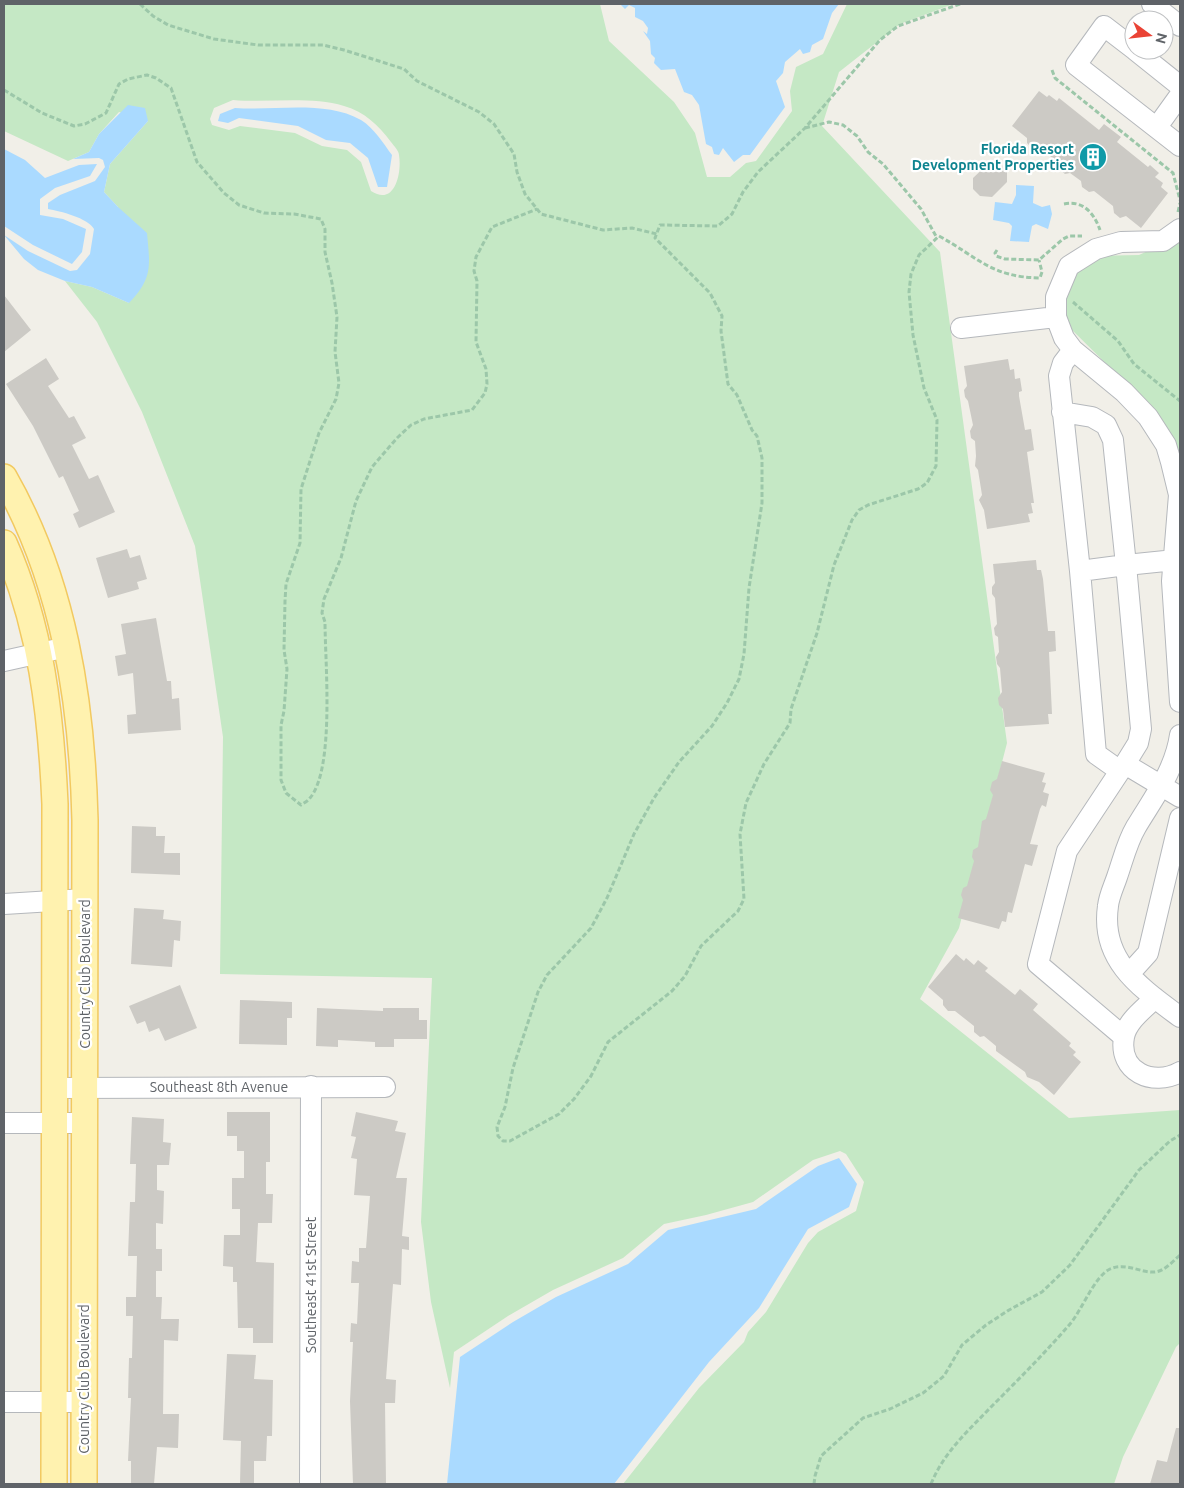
<svg xmlns="http://www.w3.org/2000/svg" width="1184" height="1488" viewBox="0 0 1184 1488" font-family="Ubuntu,sans-serif">
	<style>
		.green { fill: #c5e8c5; fill-rule: evenodd }
		.water { fill: #aadaff }
		.building { fill: #cccac5 }
		.lines { fill: none; stroke-linecap: round; stroke-linejoin: round }
		.minor-casing { stroke: #b5b8bc; stroke-width: 22 }
		.major-casing { stroke: #f2c960; stroke-width: 28 }
		.path { stroke: #9cc7a9; stroke-width: 3; stroke-dasharray: 5 2.5; stroke-linecap: butt }
		.minor { stroke: #fff; stroke-width: 20 }
		.major { stroke: #fff2af; stroke-width: 25 }
		.labels { text-anchor: middle; stroke-width: 4.5; stroke-linejoin: round; paint-order: stroke }
		.culture-label { font-size: 14px; font-weight: bold; fill: #0d838f; stroke: #fff; text-anchor: end }
		.street-label { font-size: 14px; fill: #5f6368; stroke: #fff }
	</style>
	<rect width="100%" height="100%" fill="#f1efe8"/>
	<path class="green" d="M4,4H600L609,41L674,102L695,133L707,177H730L746,163L756,161L792,111L790,91L796,67L823,54L847,4H953L900,24L839,72L822,126L940,252L1007,743L959,928L920,999L1069,1118L1180,1110V1343L1176,1347L1123,1457L1114,1484H623L699,1388L744,1342L748,1332L766,1312L808,1243L818,1232L856,1211L864,1182L846,1154L840,1151L813,1160L753,1202L706,1215L664,1224L623,1258L553,1290L508,1316L454,1352L450,1388L431,1302L421,1222L432,978L220,974L223,737L195,546L142,412L97,322L65,281L92,287L129,303L118,207L104,192L110,164L148,121L119,112L99,134L89,152L68,161L4,131ZM233,100C268,103 311,96 344,106C365,112 378,125 391,142C394,146 399,151 399,155C402,172 395,207 371,191L361,162L347,150L322,146L295,133L240,126L229,130L212,125L210,119L214,108Z
		M1180,236V460L1156,413L1068,326L1064,287L1090,256L1139,255Z"/>
	<path class="water" d="M620,4H839L832,13L823,39L812,45L810,52L803,54L800,49L785,62L783,73L776,81L785,107L750,155H743L734,162L723,148L719,155L714,154L712,147L706,144L699,105L692,95L684,92L675,69L661,70L654,63L655,58L651,54L650,41L643,31L647,34L648,28L643,21L635,17V8L629,5L625,9Z
		M128,105L145,108L148,121L110,164L104,192L118,207L147,233C150,266 153,278 129,303L92,287L65,281L38,270L24,259L4,235L28,251L70,271L77,270L90,254L94,229C88,218 60,211 48,209V203L60,195L95,181L105,167L103,160L99,158L73,159L89,152L99,134Z
		M235,108C275,111 325,100 361,120C374,128 383,143 392,155L387,187H378L368,158L350,143L326,140L298,126L239,118L228,123L218,121L220,114Z
		M4,149L25,160L45,178L79,165L97,164L90,176L55,188L40,199V215L63,219L86,229L82,252L72,264L33,245L4,226Z
		M1016,185L1034,186L1033,203L1042,207L1050,205L1052,214L1048,229L1036,224L1032,226L1029,242L1010,241L1012,226L1009,223L993,220L995,202L1012,204L1016,195Z
		M839,1158L857,1184L849,1207L808,1229L759,1308L709,1362L614,1484H447L460,1357L513,1322L556,1297L628,1264L668,1230L756,1209L818,1166Z"/>
	<path class="building" d="M1039,91L1047,97L1049,95L1057,101L1059,98L1099,130L1104,124L1121,137L1117,142L1148,167L1150,165L1159,173L1155,177L1163,183L1161,187L1168,193L1141,228L1126,216L1120,218L1114,213L1113,206L1094,191L1089,192L1082,187L1081,181L1070,173L1065,174L1059,169V163L1038,147L1033,149L1027,143V138L1012,126Z
		M989,163H999L1007,172V182L992,197L980,196L973,189V178Z
		M4,295L31,330L4,352Z
		M46,358L59,379L48,386L69,418L74,416L86,438L72,445L89,479L98,475L115,512L79,528L73,514L79,511L63,476L59,478L33,426L6,384Z
		M1008,359L1010,370L1014,369L1015,379L1020,378L1022,391L1019,392V396L1025,430L1031,429L1034,450L1027,452L1034,503H1031L1033,513L1028,514L1030,522L987,529L984,510L979,500L982,495L978,470L975,466L976,456L975,441L971,438L970,431L973,425L968,401L965,397L964,390L967,386L964,366Z
		M127,549L130,558L140,555L147,579L137,582L139,589L108,598L96,558Z
		M1036,560L1037,570H1041L1043,579L1048,631H1055L1056,651L1049,652L1052,714H1048L1049,724L1005,727L1003,709L999,705L998,698L1002,692L1000,668L997,664L996,657L999,652L998,637L995,635L994,628L997,624L995,598L992,594V587L995,583L993,564Z
		M156,618L167,681H171L172,699L179,698L181,730L128,734L127,715L136,714L133,673L118,676L115,656L126,654L121,624Z
		M1002,761L1045,773L1042,782L1046,783L1043,792L1049,794L1046,807L1042,805L1040,809L1030,844L1038,845L1032,866L1025,864L1012,913L1008,912L1006,922L1002,921L999,929L958,918L963,900L961,895L963,888L967,886L974,861L972,857L973,850L978,847L982,821L986,819L993,795L990,790L992,782L997,779Z
		M132,826L156,827V836H165L164,853H180V875L131,873Z
		M134,908L164,910L163,919L181,921L180,941L174,940L172,967L131,964Z
		M956,954L964,961L966,958L974,965L978,960L988,968L985,971L1015,995L1020,989L1038,1004L1033,1010L1071,1043L1069,1046L1076,1052L1073,1055L1081,1062L1054,1095L1039,1082L1027,1077L1025,1072L996,1051V1046L984,1036L980,1037L974,1032V1026L955,1011H948L943,1005V1000L928,987Z
		M180,985L197,1028L165,1041L159,1028L149,1032L145,1021L137,1024L129,1006Z
		M240,1000L292,1002V1018H287V1045L239,1044Z
		M317,1008L383,1011V1008H419V1020H427V1039H394V1047H375V1042L338,1040V1047L316,1046Z
		M227,1112H270V1162H266V1194H273L272,1223H258L256,1262L274,1263L273,1343H253V1328H238L237,1282H233V1267L223,1266L224,1235H240V1209H232V1178H244V1151H237V1136H227Z
		M356,1112L398,1121L395,1131L406,1133L396,1178H407L402,1236L409,1237V1250L402,1249L401,1285L393,1284L386,1379L396,1380L395,1403H385L386,1484H353L350,1401L353,1342H350L351,1323L357,1324L359,1283H351L352,1261L359,1262V1248H366L370,1196L354,1195L357,1159L351,1158L356,1137L351,1136Z
		M132,1117L164,1119L163,1142L171,1143L169,1165H157V1190L164,1191L163,1224L156,1223V1249H162V1271H156V1297H162L161,1319H179L178,1341L164,1340L163,1414H179L178,1448L157,1447L154,1484H131V1461H128L131,1398H128L129,1358H132L133,1316H126V1297H136L137,1256H128L130,1202H135L136,1164H130Z
		M227,1354L256,1355L254,1379L273,1380L272,1436H267L266,1461H254V1484H240L241,1441L223,1440Z
		M1176,1428H1180V1484H1150L1157,1460L1167,1462Z"/>
	<g class="lines">
		<defs>
			<path id="minor" d="M1152,4L1180,26
				M1134,49L1104,26L1076,65L1180,146
				M1135,50L1180,86
				M1157,127L1180,95
				M1180,229L1163,241L1121,242L1096,249L1069,266L1056,297V317L1064,338L1073,350L1124,392L1148,417L1166,445L1171,462L1179,495L1172,581L1180,702
				M961,328L1056,317
				M1073,350L1063,363L1059,376L1080,571L1096,754L1120,771L1067,851L1038,964L1124,1037
				M1062,412L1092,417L1106,425L1113,440L1126,565L1175,560
				M1080,571L1126,565L1141,729L1138,743L1125,764L1180,797
				M4,661L67,647
				M1180,735C1175,770 1154,797 1136,827C1127,842 1123,860 1117,877C1114,886 1109,896 1108,906C1100,961 1141,988 1180,1017
				M4,904L85,899
				M1129,974L1148,953L1180,818
				M1155,998C1144,1009 1127,1021 1124,1037C1118,1072 1153,1087 1180,1072
				M53,1088L385,1087
				M4,1123H84
				M4,1402H84
				M310,1484L311,1086"/>
			<path id="major" d="M4,477C64,582 82,701 85,820L84,1484
				M4,543C41,626 51,714 55,804L54,1484"/>
		</defs>
		<use href="#minor" class="minor-casing"/>
		<use href="#major" class="major-casing"/>
		<path class="path" d="M140,4L153,16L168,25L214,39L258,45H323L344,50L404,69L417,81L479,112L494,124L514,154L517,172L525,194L541,214L603,230L632,228L657,234
			M960,4L898,26L880,40L805,128L758,172L743,192L732,214L718,226L660,225L655,238L710,293L722,316L721,331L728,384L737,395L752,430L757,436L762,458V503L749,588L744,654L739,679L727,703L712,726L679,762L654,798L634,834L607,898L591,928L547,975L538,992L513,1068L505,1107L497,1127L498,1136L503,1141H510L559,1114L574,1099L591,1076L608,1042L672,991L685,976L701,946L738,911L744,899L740,834L746,803L764,764L790,723L791,709L817,633L834,565L852,520L859,510L868,505L918,489L927,483L936,466L937,420L924,388L913,335L909,292L911,274L919,255L939,236C979,258 991,277 1040,278L1042,272L1039,260
			M1052,70L1055,78L1173,173L1180,200
			M4,90L42,113L74,126L85,124L106,113L119,84L128,79L147,75L156,78L171,88L197,162L224,193L239,205L264,213L294,214L321,219L325,229V252L332,283L337,317L335,352L339,383L336,399L319,433L301,489L300,543L286,584L285,601L284,650L287,669L284,711L281,725V780L286,793L301,805C304,803 308,801 310,798C335,768 325,662 325,622L322,613L324,599L341,558L356,501L372,467L397,438L411,425L424,419L472,410L485,393L487,384L486,369L476,342L477,281L474,271L476,257L492,227L537,209
			M805,128L829,122L843,125L857,136L868,152L883,164L921,209L937,238
			M1064,204C1083,200 1094,213 1100,230
			M1178,212L1180,203
			M997,250L995,253L996,256L1005,259L1039,260L1063,239L1069,236H1082
			M1073,302L1118,341L1134,364L1180,401
			M814,1484L815,1476L821,1456L863,1418L890,1409L923,1393L944,1376L962,1345L986,1325L1009,1310L1042,1292L1070,1265L1139,1170L1170,1141L1180,1135
			M931,1484C944,1452 968,1431 991,1407C1018,1380 1045,1353 1070,1324C1082,1310 1094,1277 1110,1269C1126,1262 1140,1273 1155,1272C1165,1271 1173,1261 1180,1255"/>
		<use href="#minor" class="minor"/>
		<use href="#major" class="major"/>
	</g>
	<defs>
		<symbol id="building-disc" viewBox="-11 -11 22 22"><circle r="9.5" fill="#0f9aa8" stroke="#fff"/><path d="M-4-6H4V6H1V3H-1V6H-4ZM-2.5-4.3h1.7v1.8h-1.7ZM.8-4.3h1.7v1.8H.8ZM-2.5-1h1.7V.8h-1.7ZM.8-1h1.7V.8H.8Z" fill="#fff"/></symbol>
	</defs>
	<g fill-rule="evenodd">
		<use href="#building-disc" x="1077" y="141" width="32" height="32"/>
	</g>
	<g class="labels">
		<g class="culture-label">
			<text x="1074" y="154">Florida Resort<tspan x="1074" dy="16">Development Properties</tspan></text>
		</g>
		<g class="street-label">
			<text transform="translate(85 974) rotate(-90)" y="5">Country Club Boulevard</text>
			<text x="219" y="1092">Southeast 8th Avenue</text>
			<text transform="translate(311 1285) rotate(-90)" y="5">Southeast 41st Street</text>
			<text transform="translate(84 1379) rotate(-90)" y="5">Country Club Boulevard</text>
		</g>
	</g>
	<rect width="1184" height="1488" fill="none" stroke="#5f6368" stroke-width="10"/>
	<g transform="translate(1149 35) rotate(105)"><circle r="24" fill="#ffffff" stroke="#bfc1c3"/>
	<path d="M0-4L9 19L0 12L-9 19Z" fill="#ea4335"/>
	<text y="-8" font-size="14" font-weight="bold" text-anchor="middle" fill="#5f6368">N</text>
	</g>
</svg>
